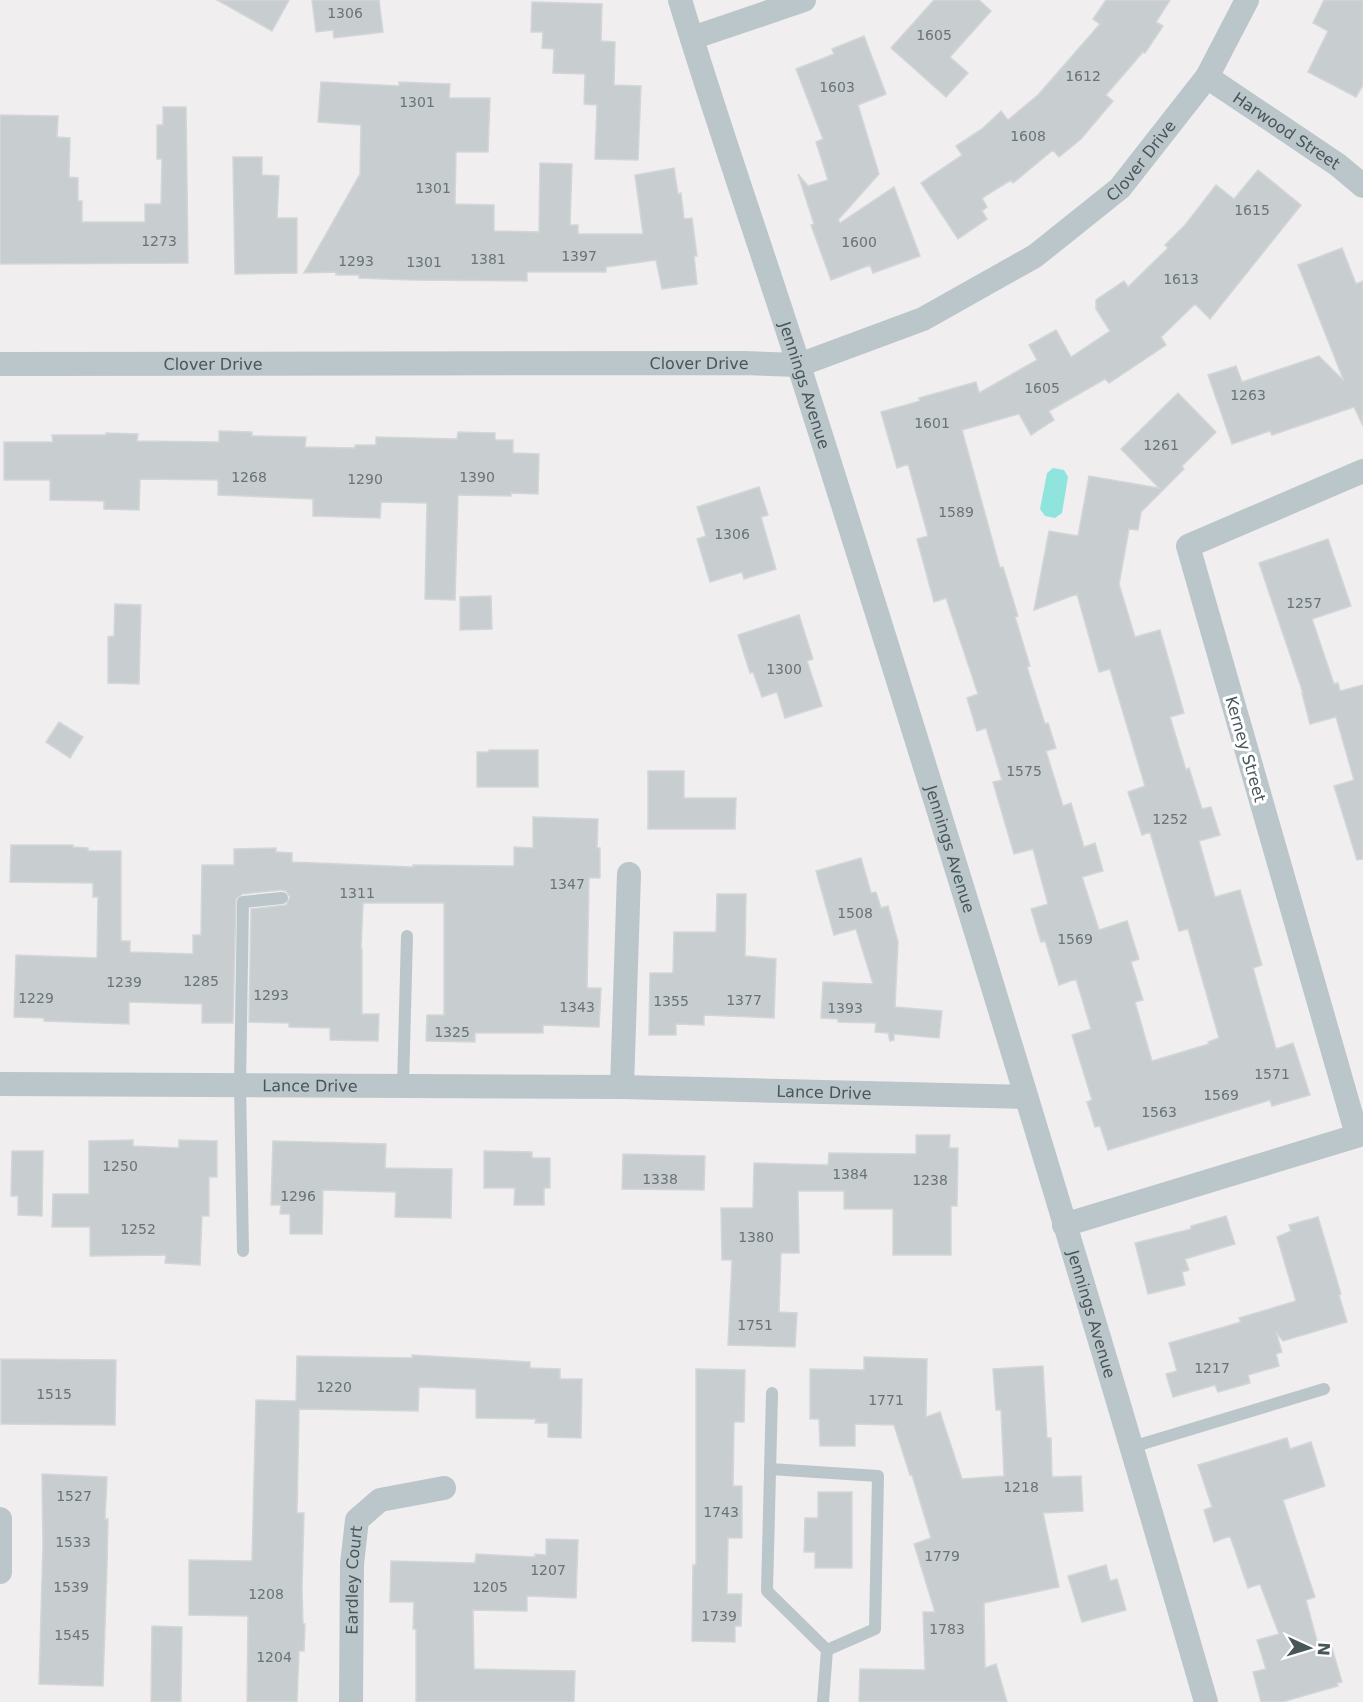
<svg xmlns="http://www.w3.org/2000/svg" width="1363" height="1702" viewBox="0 0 1363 1702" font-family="'DejaVu Sans',sans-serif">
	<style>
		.water { fill: #90e4de }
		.building { fill: #c8cdd0; stroke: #d2d6d9; stroke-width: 1.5 }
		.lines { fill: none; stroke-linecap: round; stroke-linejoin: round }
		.service { stroke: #bac6ca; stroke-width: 12 }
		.minor { stroke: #bac6ca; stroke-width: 24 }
		.labels { text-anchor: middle; stroke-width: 6; stroke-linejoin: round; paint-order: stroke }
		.number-label { font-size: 14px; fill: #687478 }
		.street-label { font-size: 16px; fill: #48565a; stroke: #fff }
	</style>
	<rect width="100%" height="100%" fill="#f0eeef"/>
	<path class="water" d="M1053,468L1064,470L1068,477L1062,513L1055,518L1045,516L1040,509L1047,473Z"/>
	<path class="building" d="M217,0H289L272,31Z
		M312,0H379L383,32L334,38L333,30L316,32Z
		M934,0H979L991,11L950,57L968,73L946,97L891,48Z
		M1106,0H1170L1156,22L1163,26L1145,53L1143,52L1106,95L1113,101L1081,139L1059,157L1053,150L1013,183L1011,180L982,198L987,207L982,211L987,219L958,239L921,183L962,155L956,146L982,129L1001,111L1008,120L1038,95L1100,24L1093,19Z
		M1324,0H1363V85L1356,97L1308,72L1328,31L1313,23Z
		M532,2L602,4L601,41L615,42L614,85L641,86L638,160L595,159L597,105L584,104L585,74L553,73L554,49L542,48L543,32H531Z
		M864,36L886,94L858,105L879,174L838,220L840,223L894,187L920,256L873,273L870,265L831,280L811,225L814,224L798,174L808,186L828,180L816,142L823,139L796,69L834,54L832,49Z
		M321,82L399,86V82L450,84L449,98H490L488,152H456L455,204L494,205V231L539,232L540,163L572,164L570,225H578V234H643L635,175L674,168L678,194L681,193L684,219L692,218L697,256H694L697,284L662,289L656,260L606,267V272H527V281L411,280L359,278V275H336V272L304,273L360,174L361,125L318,122Z
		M163,107H186L188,263L0,264V115L58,116L57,137L70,138L69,177L78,178V201H82V222H145V204H161L162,159H157V125H163Z
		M233,157H262V175L279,176L277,218H297V273L235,274Z
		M1258,170L1301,205L1210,319L1195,304L1161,337L1166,345L1109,383L1105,379L1049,411L1054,420L1031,435L1019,414L962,430L1000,568L1003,567L1018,616L1015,617L1030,666L1027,667L1045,724L1048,723L1056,748L1046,751L1063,806L1071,803L1084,847L1095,843L1103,871L1082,877L1099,930L1127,921L1139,959L1131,962L1143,1000L1135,1002L1152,1061L1209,1044L1208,1042L1219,1038L1188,929L1179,931L1150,832L1142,835L1128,792L1145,786L1110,669L1099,672L1077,594L1034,610L1049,531L1078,536L1089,476L1159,488L1121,449L1178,393L1216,432L1182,466L1184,469L1141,512L1138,530L1129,529L1119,584L1135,637L1160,630L1184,713L1170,717L1186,770L1189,768L1202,809L1211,807L1220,835L1199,841L1215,897L1240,890L1262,965L1253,968L1276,1049L1293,1043L1310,1095L1272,1106L1270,1100L1108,1150L1100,1126L1095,1127L1087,1102L1092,1100L1072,1035L1091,1029L1076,979L1059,985L1045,941L1041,942L1031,909L1048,904L1033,849L1014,854L993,782L1002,780L986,728L977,731L967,698L978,694L946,598L934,602L917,539L928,536L908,464L897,468L881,412L920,401L919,398L976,382L979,393L1037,360L1029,345L1056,330L1071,357L1110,331L1096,309V300L1124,281L1128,287L1168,248L1165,245L1185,225L1216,185L1234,199Z
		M1342,248L1356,284L1363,281V426L1354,407L1272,435L1270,431L1232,444L1208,375L1236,366L1242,382L1319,356L1344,381L1298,265Z
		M219,431L252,432V436L306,437L305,447L355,448V445H376V437L457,439L458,432L495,433V440H513V453L539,454L538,494L511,493V496L458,495L455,600L425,599L427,503L381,502L380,518L313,516V499L218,495V480L140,479L139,510L104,509V501L50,500V480H4V442H53L52,435H106V433L138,434L137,441L219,442Z
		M759,487L768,515L761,517L776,569L744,579L742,572L710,582L697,539L706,536L697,507Z
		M1328,539L1351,606L1312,619L1334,684L1338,683L1340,691L1363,685V859L1357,860L1334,786L1354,780L1336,717L1310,724L1302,693H1303L1259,563Z
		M491,596L492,629L460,630V597Z
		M115,604L141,605L139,684L108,683V637L114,636Z
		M799,615L813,659L807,661L822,706L785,718L777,692L762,697L753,672L750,673L738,635Z
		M59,722L83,737L70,758L46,742Z
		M489,750H538V787H477V752H489Z
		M648,771H684V798H736L735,829H648Z
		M533,817L598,819L597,848H600V878H589L587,988H601L599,1027L543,1025V1033H475V1042L426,1041L427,1015H444V903H363L361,949H362V1014H379L378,1041L330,1040V1028L289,1027V1023L249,1022L251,909L286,905L290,897L286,891L281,890L242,894L236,899L233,1023H202V1004L129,1002V1024L44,1021V1018L14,1017L16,955L97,958L98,897H93V883L10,882L11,845H73V847L88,848V851H121V941H130V952L193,954V935H201L202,865H234V849L276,848V852L292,853V862L413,867V865L514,866V847L533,848Z
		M861,858L871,893L876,892L881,908L888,906L898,942L895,1007L942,1011L939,1038L894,1034V1040L890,1041L888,1033L875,1032L876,1023L838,1022V1019L821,1018L823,982L873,984L856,929L834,935L816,871Z
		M717,894H746L745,956L776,959L774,1018L704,1015V1025L676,1024V1035H649L650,973H673L674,932H716Z
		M916,1135H950L949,1148H958L957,1206H951V1255H893V1209H844V1191H798L799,1253H781L779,1312L797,1313L795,1347L728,1345L732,1260H722L721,1208H753L754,1163L828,1165L829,1153L916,1154Z
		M133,1140V1146L179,1148V1140L217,1141V1177H209V1216H202L200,1265L165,1263L166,1255L90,1256V1227H52L53,1194H89V1141Z
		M273,1141L386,1144L385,1168L452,1169L451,1218L395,1217L396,1192L323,1190L322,1234H290V1214H280L281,1205H271Z
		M12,1151H43L42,1216L18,1215V1196H11Z
		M484,1151L532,1152V1158H550V1188H544V1205H514L515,1188H484Z
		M623,1154L705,1156L704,1190L622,1189Z
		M1226,1216L1235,1244L1185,1259L1189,1270L1182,1272L1185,1285L1148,1294L1135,1243L1191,1229V1226Z
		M1318,1217L1341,1294L1339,1295L1347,1322L1283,1341L1276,1332L1282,1352L1276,1354L1279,1366L1248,1375L1250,1383L1218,1392L1215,1385L1173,1397L1166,1374L1177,1371L1169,1343L1241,1322L1239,1318L1296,1301L1277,1237L1291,1231L1289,1225Z
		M412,1355L530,1362V1368L560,1369V1379H582L581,1438L548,1437V1423H535L536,1419L476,1418V1389L419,1387L418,1411L299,1409L297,1513H304L302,1587L303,1624H305L304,1651H299L297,1702H247L248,1616L189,1615V1560L252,1561L256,1400L296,1401L297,1356L412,1358Z
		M864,1357L927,1359L926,1417L940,1412L962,1479L1004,1476L1001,1410H996L993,1369L1043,1366L1047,1438H1051L1052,1477L1081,1476L1083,1511L1043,1513L1059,1587L984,1603L985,1668L996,1664L1007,1702H859L860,1669L925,1670L923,1612H935L914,1544L931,1538L912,1475H910L894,1425L855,1424V1446H820L819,1419H810V1369L864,1370Z
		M1,1359L116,1360L115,1425L1,1424Z
		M696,1369L745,1370L744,1422H734L733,1486H742V1538H728L727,1594H742L741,1626H735V1642L692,1641L693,1565H696Z
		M1287,1438L1290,1449L1311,1442L1325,1486L1283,1500L1315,1597L1306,1600L1320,1652L1332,1648L1342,1682L1337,1683L1338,1686L1282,1702H1261L1253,1672L1266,1669L1257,1640L1279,1634L1260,1584L1248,1588L1230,1536L1214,1542L1204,1510L1212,1507L1198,1465Z
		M42,1474L107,1477L105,1519H108L107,1565L103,1686L39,1684L43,1544Z
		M818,1492H852V1568H815V1552H804L805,1518H818Z
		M546,1539L578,1540L576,1598L527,1596V1611L473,1610L474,1669L575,1671L574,1702H416V1629H413L414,1602H390L391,1561L475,1563L476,1554L535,1557V1554L546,1555Z
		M1106,1565L1110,1581L1117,1579L1126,1610L1082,1622L1068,1576Z
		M152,1626L182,1627L181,1702H151Z"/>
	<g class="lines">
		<path class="service" d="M403,1086L407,936
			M243,1251L240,1085L243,902L282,898
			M772,1393L767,1591L827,1650L823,1702
			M1132,1447L1324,1389
			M770,1469L878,1476L875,1629L827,1650"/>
		<g class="minor">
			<path id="s1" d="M680,0C717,123 760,244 799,366C940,810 1077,1255 1206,1702"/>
			<path d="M692,38L804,0"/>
			<path id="s2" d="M1207,77L1338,165L1363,186"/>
			<path id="s3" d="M0,364L744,363L799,365L923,319L1035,256L1120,188L1207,77L1247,0"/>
			<path id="s4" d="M0,1084L622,1087L1026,1097"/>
			<path d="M622,1087L629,874"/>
			<path d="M1357,1135L1188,546L1363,471"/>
			<path d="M1064,1225L1363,1134"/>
			<path d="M0,1519V1572"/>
			<path id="s5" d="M351,1702L352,1564L357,1520L380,1500L444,1488"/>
		</g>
	</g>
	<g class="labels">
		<g class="number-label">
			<text x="345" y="18">1306</text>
			<text x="934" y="40">1605</text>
			<text x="1083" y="81">1612</text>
			<text x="837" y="92">1603</text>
			<text x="417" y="107">1301</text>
			<text x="1028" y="141">1608</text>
			<text x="433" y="193">1301</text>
			<text x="1252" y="215">1615</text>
			<text x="159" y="246">1273</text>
			<text x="859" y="247">1600</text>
			<text x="579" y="261">1397</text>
			<text x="488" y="264">1381</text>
			<text x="356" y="266">1293</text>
			<text x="424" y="267">1301</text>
			<text x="1181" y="284">1613</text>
			<text x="1042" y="393">1605</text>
			<text x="1248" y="400">1263</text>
			<text x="932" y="428">1601</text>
			<text x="1161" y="450">1261</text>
			<text x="249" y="482">1268</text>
			<text x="477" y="482">1390</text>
			<text x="365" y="484">1290</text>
			<text x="956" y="517">1589</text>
			<text x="732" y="539">1306</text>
			<text x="1304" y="608">1257</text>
			<text x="784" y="674">1300</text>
			<text x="1024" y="776">1575</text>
			<text x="1170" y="824">1252</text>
			<text x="567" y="889">1347</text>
			<text x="357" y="898">1311</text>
			<text x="855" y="918">1508</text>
			<text x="1075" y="944">1569</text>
			<text x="201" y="986">1285</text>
			<text x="124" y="987">1239</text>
			<text x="271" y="1000">1293</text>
			<text x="36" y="1003">1229</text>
			<text x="744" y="1005">1377</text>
			<text x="671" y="1006">1355</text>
			<text x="577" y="1012">1343</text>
			<text x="845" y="1013">1393</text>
			<text x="452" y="1037">1325</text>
			<text x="1272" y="1079">1571</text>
			<text x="1221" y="1100">1569</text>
			<text x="1159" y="1117">1563</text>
			<text x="120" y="1171">1250</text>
			<text x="850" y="1179">1384</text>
			<text x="660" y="1184">1338</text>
			<text x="930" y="1185">1238</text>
			<text x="298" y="1201">1296</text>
			<text x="138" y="1234">1252</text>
			<text x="756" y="1242">1380</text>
			<text x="755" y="1330">1751</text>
			<text x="1212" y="1373">1217</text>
			<text x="334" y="1392">1220</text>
			<text x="54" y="1399">1515</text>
			<text x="886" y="1405">1771</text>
			<text x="1021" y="1492">1218</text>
			<text x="74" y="1501">1527</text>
			<text x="721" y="1517">1743</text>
			<text x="73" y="1547">1533</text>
			<text x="942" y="1561">1779</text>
			<text x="548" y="1575">1207</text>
			<text x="71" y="1592">1539</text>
			<text x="490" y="1592">1205</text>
			<text x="266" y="1599">1208</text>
			<text x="719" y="1621">1739</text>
			<text x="947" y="1634">1783</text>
			<text x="72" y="1640">1545</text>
			<text x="274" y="1662">1204</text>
		</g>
		<g class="street-label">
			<text dy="6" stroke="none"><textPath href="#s2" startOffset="96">Harwood Street</textPath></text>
			<text dy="6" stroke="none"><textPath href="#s3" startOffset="1203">Clover Drive</textPath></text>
			<text dy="6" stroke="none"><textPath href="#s3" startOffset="699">Clover Drive</textPath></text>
			<text dy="6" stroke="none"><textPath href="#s3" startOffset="213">Clover Drive</textPath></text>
			<text dy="6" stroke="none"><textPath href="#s1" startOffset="405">Jennings Avenue</textPath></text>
			<text transform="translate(1246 749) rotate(74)" y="6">Kerney Street</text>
			<text dy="6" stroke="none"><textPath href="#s1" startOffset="891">Jennings Avenue</textPath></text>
			<text dy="6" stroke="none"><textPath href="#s4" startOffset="310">Lance Drive</textPath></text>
			<text dy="6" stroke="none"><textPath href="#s4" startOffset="824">Lance Drive</textPath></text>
			<text dy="6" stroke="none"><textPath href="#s1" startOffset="1377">Jennings Avenue</textPath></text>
			<text dy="6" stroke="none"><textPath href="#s5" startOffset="122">Eardley Court</textPath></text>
		</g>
	</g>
	<g transform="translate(1309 1648) rotate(94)" stroke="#ffffff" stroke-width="4.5" paint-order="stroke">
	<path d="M0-4.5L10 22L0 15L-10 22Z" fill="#48565a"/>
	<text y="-9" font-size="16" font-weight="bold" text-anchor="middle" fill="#48565a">N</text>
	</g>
</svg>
